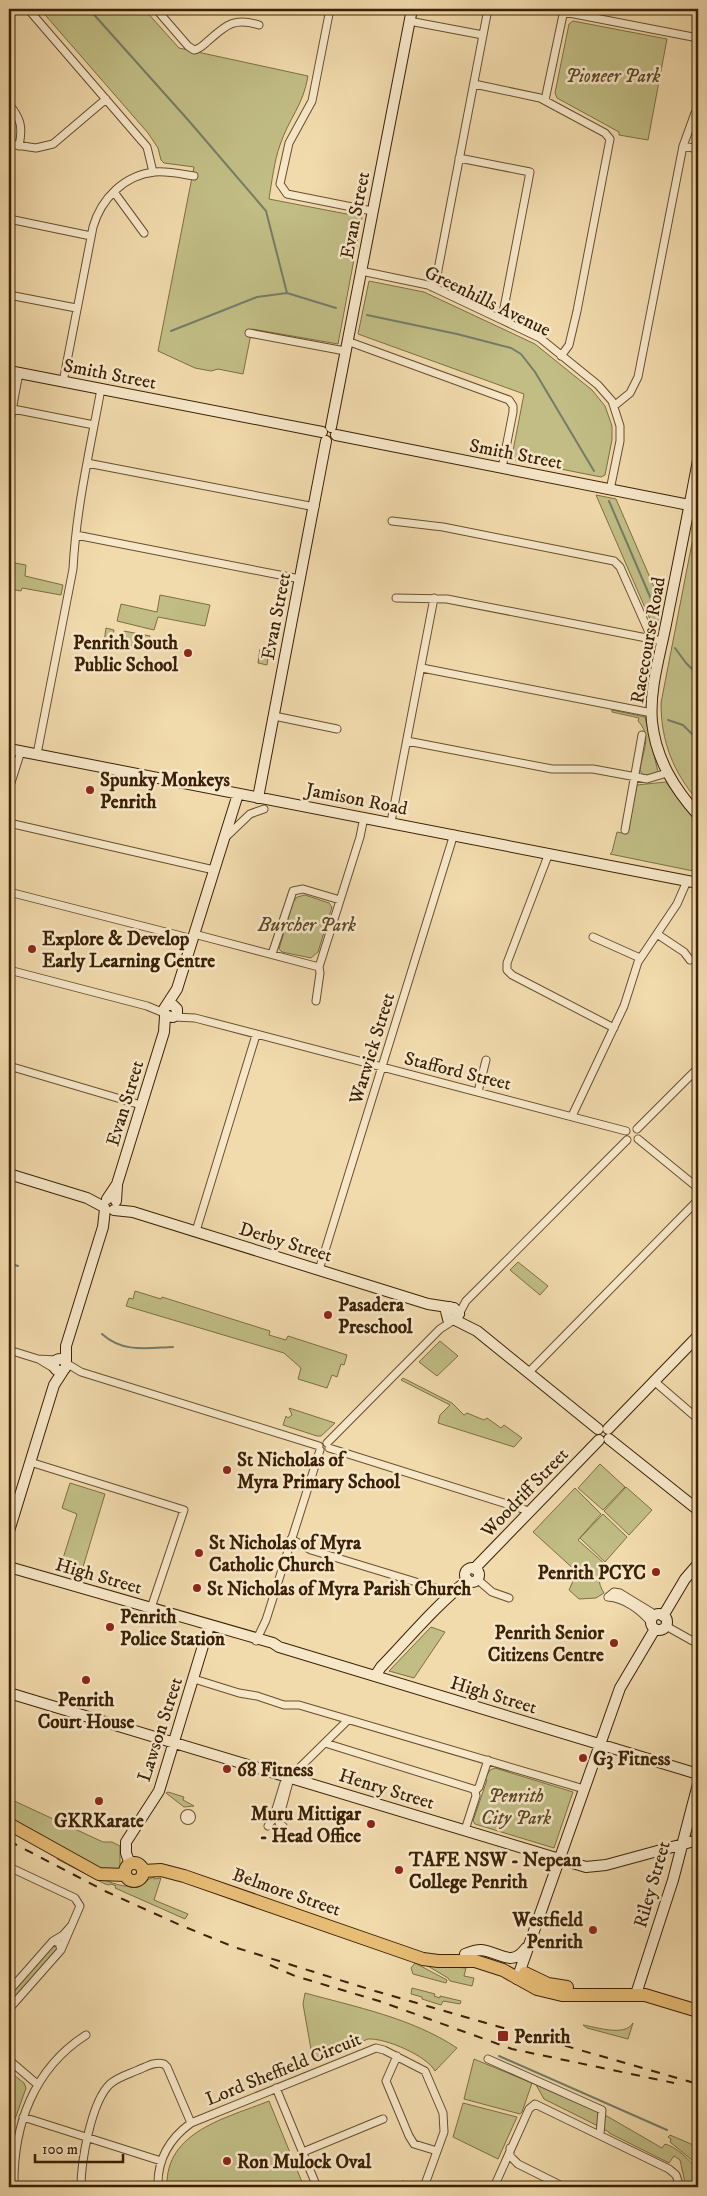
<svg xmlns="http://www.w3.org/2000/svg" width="707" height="2196" viewBox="0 0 707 2196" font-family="'IM FELL DW Pica',serif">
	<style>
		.green { fill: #c1bd85; stroke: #7e6e44 }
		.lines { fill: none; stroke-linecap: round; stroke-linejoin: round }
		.stream { stroke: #757c6a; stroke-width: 2 }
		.street-casing { stroke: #684e2e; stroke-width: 9 }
		.secondary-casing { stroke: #3b2004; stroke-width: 12 }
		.highway-casing { stroke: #3b2004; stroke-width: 14 }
		.street { stroke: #f6e7c9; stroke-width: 7 }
		.secondary { stroke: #f6e7c9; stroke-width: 10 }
		.highway { stroke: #e8bd76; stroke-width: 12 }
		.rail { stroke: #3b2004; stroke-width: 2; stroke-dasharray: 9 9; stroke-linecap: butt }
		.poi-dot { fill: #8f2418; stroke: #f6e7c9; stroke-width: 2 }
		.labels { text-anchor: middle; stroke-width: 5; stroke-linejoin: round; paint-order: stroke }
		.park-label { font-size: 19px; font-style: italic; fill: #5c4724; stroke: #f6e7c9 }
		.street-label { font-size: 19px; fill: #3b2004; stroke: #f6e7c9 }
		.poi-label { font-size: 19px; font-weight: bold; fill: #3b2004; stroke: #f6e7c9; text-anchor: start }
	</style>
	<rect width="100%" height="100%" fill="#f1daac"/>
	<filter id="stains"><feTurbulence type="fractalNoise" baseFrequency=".004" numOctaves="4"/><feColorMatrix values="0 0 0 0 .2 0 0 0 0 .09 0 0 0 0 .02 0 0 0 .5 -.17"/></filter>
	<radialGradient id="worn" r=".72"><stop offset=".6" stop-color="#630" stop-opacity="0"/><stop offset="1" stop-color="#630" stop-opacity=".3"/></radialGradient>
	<path class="green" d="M40,9H144L179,48L308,76C303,106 289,118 280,145C274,162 272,181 269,199L362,217L338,344L252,329L243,374L218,369L211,371L195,368L158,351L194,167L164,163L161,160L158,148L148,133Z
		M573,21L667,39L648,140L619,135V132L557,98L555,93L569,24Z
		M369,281L424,292L535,344L592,390L605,406L612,426V440L605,475L601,477L515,460L512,456L524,394L358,334Z
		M596,495L616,499L661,603L657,625L653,626Z
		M698,512V801C673,772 661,741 661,703Z
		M9,562L26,565L25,576L63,585L61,595L22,588L21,591L9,589Z
		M160,595L210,605L205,626L158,617L154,630L117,621L121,604L157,612Z
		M106,628L114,630L111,643L104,642Z
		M124,631L150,636L148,649L121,644Z
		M260,649L269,651L267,665L258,663Z
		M612,710L645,717L658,772L654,775L644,776L640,771C642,751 653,737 638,721L639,718L612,712Z
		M666,782L698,824V872L610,854L612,852L617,832L627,834L637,785Z
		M305,895L329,903L332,907L318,952L311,958L282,952L279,949L293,902L297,897Z
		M518,1262L548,1286L540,1295L510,1270Z
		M135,1291L161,1299L162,1297L270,1331L269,1335L286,1340L288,1336L347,1355L344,1365L341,1364L337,1377L332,1375L327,1388L298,1379L301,1368L284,1353L126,1306L129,1298L133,1299Z
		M440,1341L458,1356L437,1376L419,1362Z
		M403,1378L452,1403L464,1415L467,1413L484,1420L487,1418L501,1428L504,1425L522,1438L514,1447L438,1423L440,1415L450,1405L401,1380Z
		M289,1408L335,1423L321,1436H317L283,1425L286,1416L288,1418L292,1415Z
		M600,1464L625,1487L603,1510L578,1488Z
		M70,1483L105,1494L80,1577L59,1571L77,1514L62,1508Z
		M626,1487L652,1510L629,1535L604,1511Z
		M575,1488L601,1514L578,1540L606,1565C598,1575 597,1582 604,1593L596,1598L579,1599L569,1590L577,1572L533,1532Z
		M603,1514L627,1537L605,1562L580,1538Z
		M431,1627L445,1632L414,1678L389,1671Z
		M495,1768L573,1792L554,1848L475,1824L473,1821L487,1780L485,1779L490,1770Z
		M168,1792L184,1797L183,1800L194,1806L184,1807L166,1793Z
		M10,1799L103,1842H112L120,1846V1868L110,1873L9,1821Z
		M59,1856C78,1867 115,1890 136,1886C142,1884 148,1879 154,1877V1879L161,1878L154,1900L188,1914L185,1919L115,1888L116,1886L111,1884L109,1885L105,1884L57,1859Z
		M54,1944L57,1945L58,1950L9,2005V1995Z
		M415,1963L447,1980L446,1983L413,1974L411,1968Z
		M426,1965L466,1968L464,1976L474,1978L472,1986L450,1981L448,1978Z
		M412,1988L435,1994L434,1996L440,1998V1996L461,2001L460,2004L443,2001L441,2005L422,1999V1997L411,1994Z
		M305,1993C356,2007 412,2018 457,2048L435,2071C427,2056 386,2038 368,2039L320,2059L312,2055L303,2004Z
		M633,2023L628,2039L587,2028L583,2025C596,2027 625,2037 633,2023Z
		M474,2059L532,2083L522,2112L520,2114L464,2099Z
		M9,2071L24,2083L26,2088L14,2122L9,2151Z
		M535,2083L598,2111V2126L544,2099Z
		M269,2101L304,2187H167C165,2131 227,2118 269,2101Z
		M463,2103L517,2117L498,2159L453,2137Z
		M605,2115L662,2148L665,2144C677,2147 689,2160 698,2170V2187H686L680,2160L674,2156L669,2163L609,2133V2132L603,2129Z
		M670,2135L698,2147V2165L670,2142L671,2139L668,2137Z
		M403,2181L415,2185V2187H386Z"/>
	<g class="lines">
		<path class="stream" d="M89,9L189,121L266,211L287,293L336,308
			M367,315L457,334L511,348L521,354L535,372L594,471
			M171,331L257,297L287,293
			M609,501L657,613
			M675,648L686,663L698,675
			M668,720L683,725L698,740
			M9,1263L18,1266
			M102,1334C123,1353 147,1348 173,1347
			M499,2056L667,2130"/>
		<defs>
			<path id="street" d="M28,9L147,147L153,172
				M156,9L188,46L194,50C200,49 203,45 208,41C226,25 234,17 259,25
				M330,9L312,101L289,143L280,184L287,194L372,211
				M564,12L698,38
				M409,21L483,35
				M474,84L540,98L605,133L610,139L577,311L569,345L561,356
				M545,100L564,10
				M9,104C21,119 23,127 19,146
				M9,144L36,148L53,144L106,99
				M683,146L698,149
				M459,158L530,172L504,308L500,319
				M114,192L144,233
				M9,219L91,236
				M361,271L428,285L500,319L540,338L598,385L612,401L620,426V441L610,490
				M432,287L437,275L488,9
				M9,295L76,308
				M249,333L345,351
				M347,341L509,400L513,406V412L502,468
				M63,382L93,227C101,199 124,175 155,172C168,171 181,174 194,176
				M614,406L630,393L638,377L683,146L695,113
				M13,409L94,425
				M9,426L19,373
				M87,463L315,507
				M392,521L443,527L614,561L620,567L652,639
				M76,535L300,579
				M396,598L447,599L662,641
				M422,668L652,713
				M274,716L337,729
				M407,741L552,769H593L647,779L667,773
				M37,754L73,569C76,509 90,449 101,389
				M9,789L21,751
				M391,822L434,598
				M9,823L214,870
				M625,830L642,735
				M227,836L250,814L264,809
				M549,853L507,963V970L512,975L614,1028
				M9,892L193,939
				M194,934L319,967L360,837L364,817
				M657,934L684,952L690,960
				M593,937L640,958
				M272,954L293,891L303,889L340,900
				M9,970L147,1006L164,1013
				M316,1001L320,973L319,967
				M174,1017L195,1018L626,1131
				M9,1066L141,1105
				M478,1092L486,1060
				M572,1116L624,1006L638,962L677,904L687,881
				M637,1129L698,1068
				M638,1139L698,1188
				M196,1231L256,1035
				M319,1270L454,834
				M459,1314L466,1301L627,1140
				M9,1350L38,1359L57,1360
				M40,1360L55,1369
				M66,1363L81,1372L319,1446
				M528,1373L698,1200
				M654,1381L698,1419
				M327,1443L440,1329L454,1320
				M329,1448L529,1511
				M30,1462L184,1510L151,1608
				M291,1539L311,1550L452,1593
				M477,1579L492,1592L509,1598
				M608,1597L614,1592L620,1593L656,1615
				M608,1597C625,1598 642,1611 652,1624
				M666,1626L698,1644
				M256,1641L266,1620L320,1450
				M194,1679L239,1693L257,1696L284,1705H299L584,1789
				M325,1743L473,1789L475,1791
				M475,1791L479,1787L488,1760
				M184.5 1817a3.5 3.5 0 1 1 7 0a3.5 3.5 0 1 1-7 0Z
				M268,1826L273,1819L284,1783L348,1720
				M283,1826L279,1823V1819L290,1778
				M465,1830L476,1796L475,1791
				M9,1867L75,1898L80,1906L61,1950L9,2009
				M53,1941L63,1935L71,1926
				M9,1991L53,1941L59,1943L61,1950
				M397,2056L386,2081L409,2136L414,2144L437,2151
				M488,2059L602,2110L600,2134
				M9,2060L37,2084
				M276,2088L317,2187
				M23,2117L161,2161
				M510,2148V2156L518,2164L564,2187
				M303,2152L383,2119
				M14,2187C13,2126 33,2069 86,2035
				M81,2187C81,2162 91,2102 110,2084C118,2077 129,2074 138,2070C146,2067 155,2061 164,2064L167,2067L191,2123
				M158,2187C157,2160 169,2139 191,2123L376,2048L384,2050L425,2071L443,2113L444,2132L424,2187
				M494,2187L529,2109L535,2104L669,2169L676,2175L680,2187"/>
			<path id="secondary" d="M9,371L322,432
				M331,427L412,9
				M336,435L689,505
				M698,460C688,515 677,569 666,624C660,655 649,690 652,722C656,759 674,788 698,815
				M9,749L698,883
				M258,798L326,441
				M168,1005H173L177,1009V1014L173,1017L165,1016L164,1009L177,989L238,794
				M9,1174L87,1198L104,1207
				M107,1199L117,1184L164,1032L165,1016
				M116,1201L117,1185
				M114,1210L133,1212L428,1304L454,1308L459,1314L454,1320L448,1319L446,1311L450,1307
				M455,1320L477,1331L598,1429
				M54 1365a6 6 0 1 1 12 0a6 6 0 1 1-12 0Z
				M66,1362V1346L103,1227L105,1209
				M608,1429L698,1336
				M609,1439L698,1510
				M9,1531L54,1385L63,1371
				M9,1567L273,1643L279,1647L698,1774
				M465 1575a7 7 0 1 1 14 0a7 7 0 1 1-14 0Z
				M474,1569L599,1440
				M651 1622a8 8 0 1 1 16 0a8 8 0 1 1-16 0Z
				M663,1616L685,1579L698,1564
				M375,1676L381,1667C409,1638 435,1606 468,1580
				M9,1693L586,1867L606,1865L698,1840
				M130,1864L126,1853V1842L159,1791L209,1626
				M465,1954C470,1952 476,1950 481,1950C500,1952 511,1968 526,1948
				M517,1979L620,1688L655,1629
				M636,1994L673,1880L698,1784"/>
			<path id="highway" d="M9,1824L99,1874L125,1875
				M125 1872a9 9 0 1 1 18 0a9 9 0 1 1-18 0Z
				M143,1871L161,1870L184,1876L423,1959L438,1961H475L503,1970L537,1989L562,1995H645L698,2011
				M525,1973L548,1984L567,1987"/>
		</defs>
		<use href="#street" class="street-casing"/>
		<use href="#secondary" class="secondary-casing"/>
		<use href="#highway" class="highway-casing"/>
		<use href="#street" class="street"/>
		<use href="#secondary" class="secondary"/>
		<use href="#highway" class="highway"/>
		<path class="rail" d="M9,1841L107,1892L180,1925L234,1947L375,1991L698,2084
			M270,1965L295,1976L379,2001L512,2049L674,2083"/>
	</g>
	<g class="poi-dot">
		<circle cx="188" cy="653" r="5"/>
		<circle cx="90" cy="790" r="5"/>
		<circle cx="32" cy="949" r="5"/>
		<circle cx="328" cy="1315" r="5"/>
		<circle cx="227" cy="1470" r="5"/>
		<circle cx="199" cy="1553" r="5"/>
		<circle cx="656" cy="1572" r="5"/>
		<circle cx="197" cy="1588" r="5"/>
		<circle cx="110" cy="1627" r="5"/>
		<circle cx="614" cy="1643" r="5"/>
		<circle cx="86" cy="1680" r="5"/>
		<circle cx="583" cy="1758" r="5"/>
		<circle cx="227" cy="1769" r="5"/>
		<circle cx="99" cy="1801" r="5"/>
		<circle cx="371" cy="1824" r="5"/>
		<circle cx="399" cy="1870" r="5"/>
		<circle cx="593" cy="1930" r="5"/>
		<rect x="497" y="2030" width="12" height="12" rx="2.5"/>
		<circle cx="227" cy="2161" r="5"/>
	</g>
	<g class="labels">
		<g class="park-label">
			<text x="613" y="82">Pioneer Park</text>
			<text x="307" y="931">Burcher Park</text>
			<text x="516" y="1802">Penrith<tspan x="516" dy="22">City Park</tspan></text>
		</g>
		<g class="street-label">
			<text transform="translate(354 215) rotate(-79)" y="7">Evan Street</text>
			<text transform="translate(488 300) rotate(26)" y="7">Greenhills Avenue</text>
			<text transform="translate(110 373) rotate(11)" y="7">Smith Street</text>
			<text transform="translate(516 453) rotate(11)" y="7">Smith Street</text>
			<text transform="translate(275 616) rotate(-79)" y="7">Evan Street</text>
			<text transform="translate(647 640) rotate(-80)" y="7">Racecourse Road</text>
			<text transform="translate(357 798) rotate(11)" y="7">Jamison Road</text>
			<text transform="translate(371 1048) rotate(-73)" y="7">Warwick Street</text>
			<text transform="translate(458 1070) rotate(14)" y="7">Stafford Street</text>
			<text transform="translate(124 1103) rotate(-73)" y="7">Evan Street</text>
			<text transform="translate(286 1241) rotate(17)" y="7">Derby Street</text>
			<text transform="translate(524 1492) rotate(-46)" y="7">Woodriff Street</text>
			<text transform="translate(99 1575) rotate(16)" y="7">High Street</text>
			<text transform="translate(494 1694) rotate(17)" y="7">High Street</text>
			<text transform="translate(159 1729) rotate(-72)" y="7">Lawson Street</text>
			<text transform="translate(387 1788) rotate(17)" y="7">Henry Street</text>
			<text transform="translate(651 1884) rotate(-74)" y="7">Riley Street</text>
			<text transform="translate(287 1891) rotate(19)" y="7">Belmore Street</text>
			<text transform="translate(283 2068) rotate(-22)" y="7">Lord Sheffield Circuit</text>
		</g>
		<g class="poi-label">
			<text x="178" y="649" text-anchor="end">Penrith South<tspan x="178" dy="22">Public School</tspan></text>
			<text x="100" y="786">Spunky Monkeys<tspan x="100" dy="22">Penrith</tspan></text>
			<text x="42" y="945">Explore &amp; Develop<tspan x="42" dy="22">Early Learning Centre</tspan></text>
			<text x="338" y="1311">Pasadera<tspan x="338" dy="22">Preschool</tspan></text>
			<text x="237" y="1466">St Nicholas of<tspan x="237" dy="22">Myra Primary School</tspan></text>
			<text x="209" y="1549">St Nicholas of Myra<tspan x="209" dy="22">Catholic Church</tspan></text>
			<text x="646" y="1579" text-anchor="end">Penrith PCYC</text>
			<text x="207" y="1595">St Nicholas of Myra Parish Church</text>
			<text x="120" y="1623">Penrith<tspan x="120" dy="22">Police Station</tspan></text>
			<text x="604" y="1639" text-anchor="end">Penrith Senior<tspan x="604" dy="22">Citizens Centre</tspan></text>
			<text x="86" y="1706" text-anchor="middle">Penrith<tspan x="86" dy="22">Court House</tspan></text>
			<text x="593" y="1765">G3 Fitness</text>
			<text x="237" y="1776">68 Fitness</text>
			<text x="361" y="1820" text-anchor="end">Muru Mittigar<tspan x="361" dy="22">- Head Office</tspan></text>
			<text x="99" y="1827" text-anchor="middle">GKRKarate</text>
			<text x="409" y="1866">TAFE NSW - Nepean<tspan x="409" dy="22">College Penrith</tspan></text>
			<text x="583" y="1926" text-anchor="end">Westfield<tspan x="583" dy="22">Penrith</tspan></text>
			<text x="514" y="2043">Penrith</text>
			<text x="237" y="2168">Ron Mulock Oval</text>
		</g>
	</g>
	<rect width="707" height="2196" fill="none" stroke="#f1daac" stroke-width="30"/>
	<rect x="10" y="10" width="687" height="2176" fill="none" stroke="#3b2004" stroke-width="2.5"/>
	<rect x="15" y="15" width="677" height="2166" fill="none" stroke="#3b2004"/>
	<path d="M35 2154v8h88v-8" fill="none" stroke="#3b2004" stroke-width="2.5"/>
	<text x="42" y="2154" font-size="15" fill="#3b2004" stroke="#f6e7c9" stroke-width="4" paint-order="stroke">100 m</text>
	<rect width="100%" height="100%" filter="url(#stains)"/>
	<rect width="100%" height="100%" fill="url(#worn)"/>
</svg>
